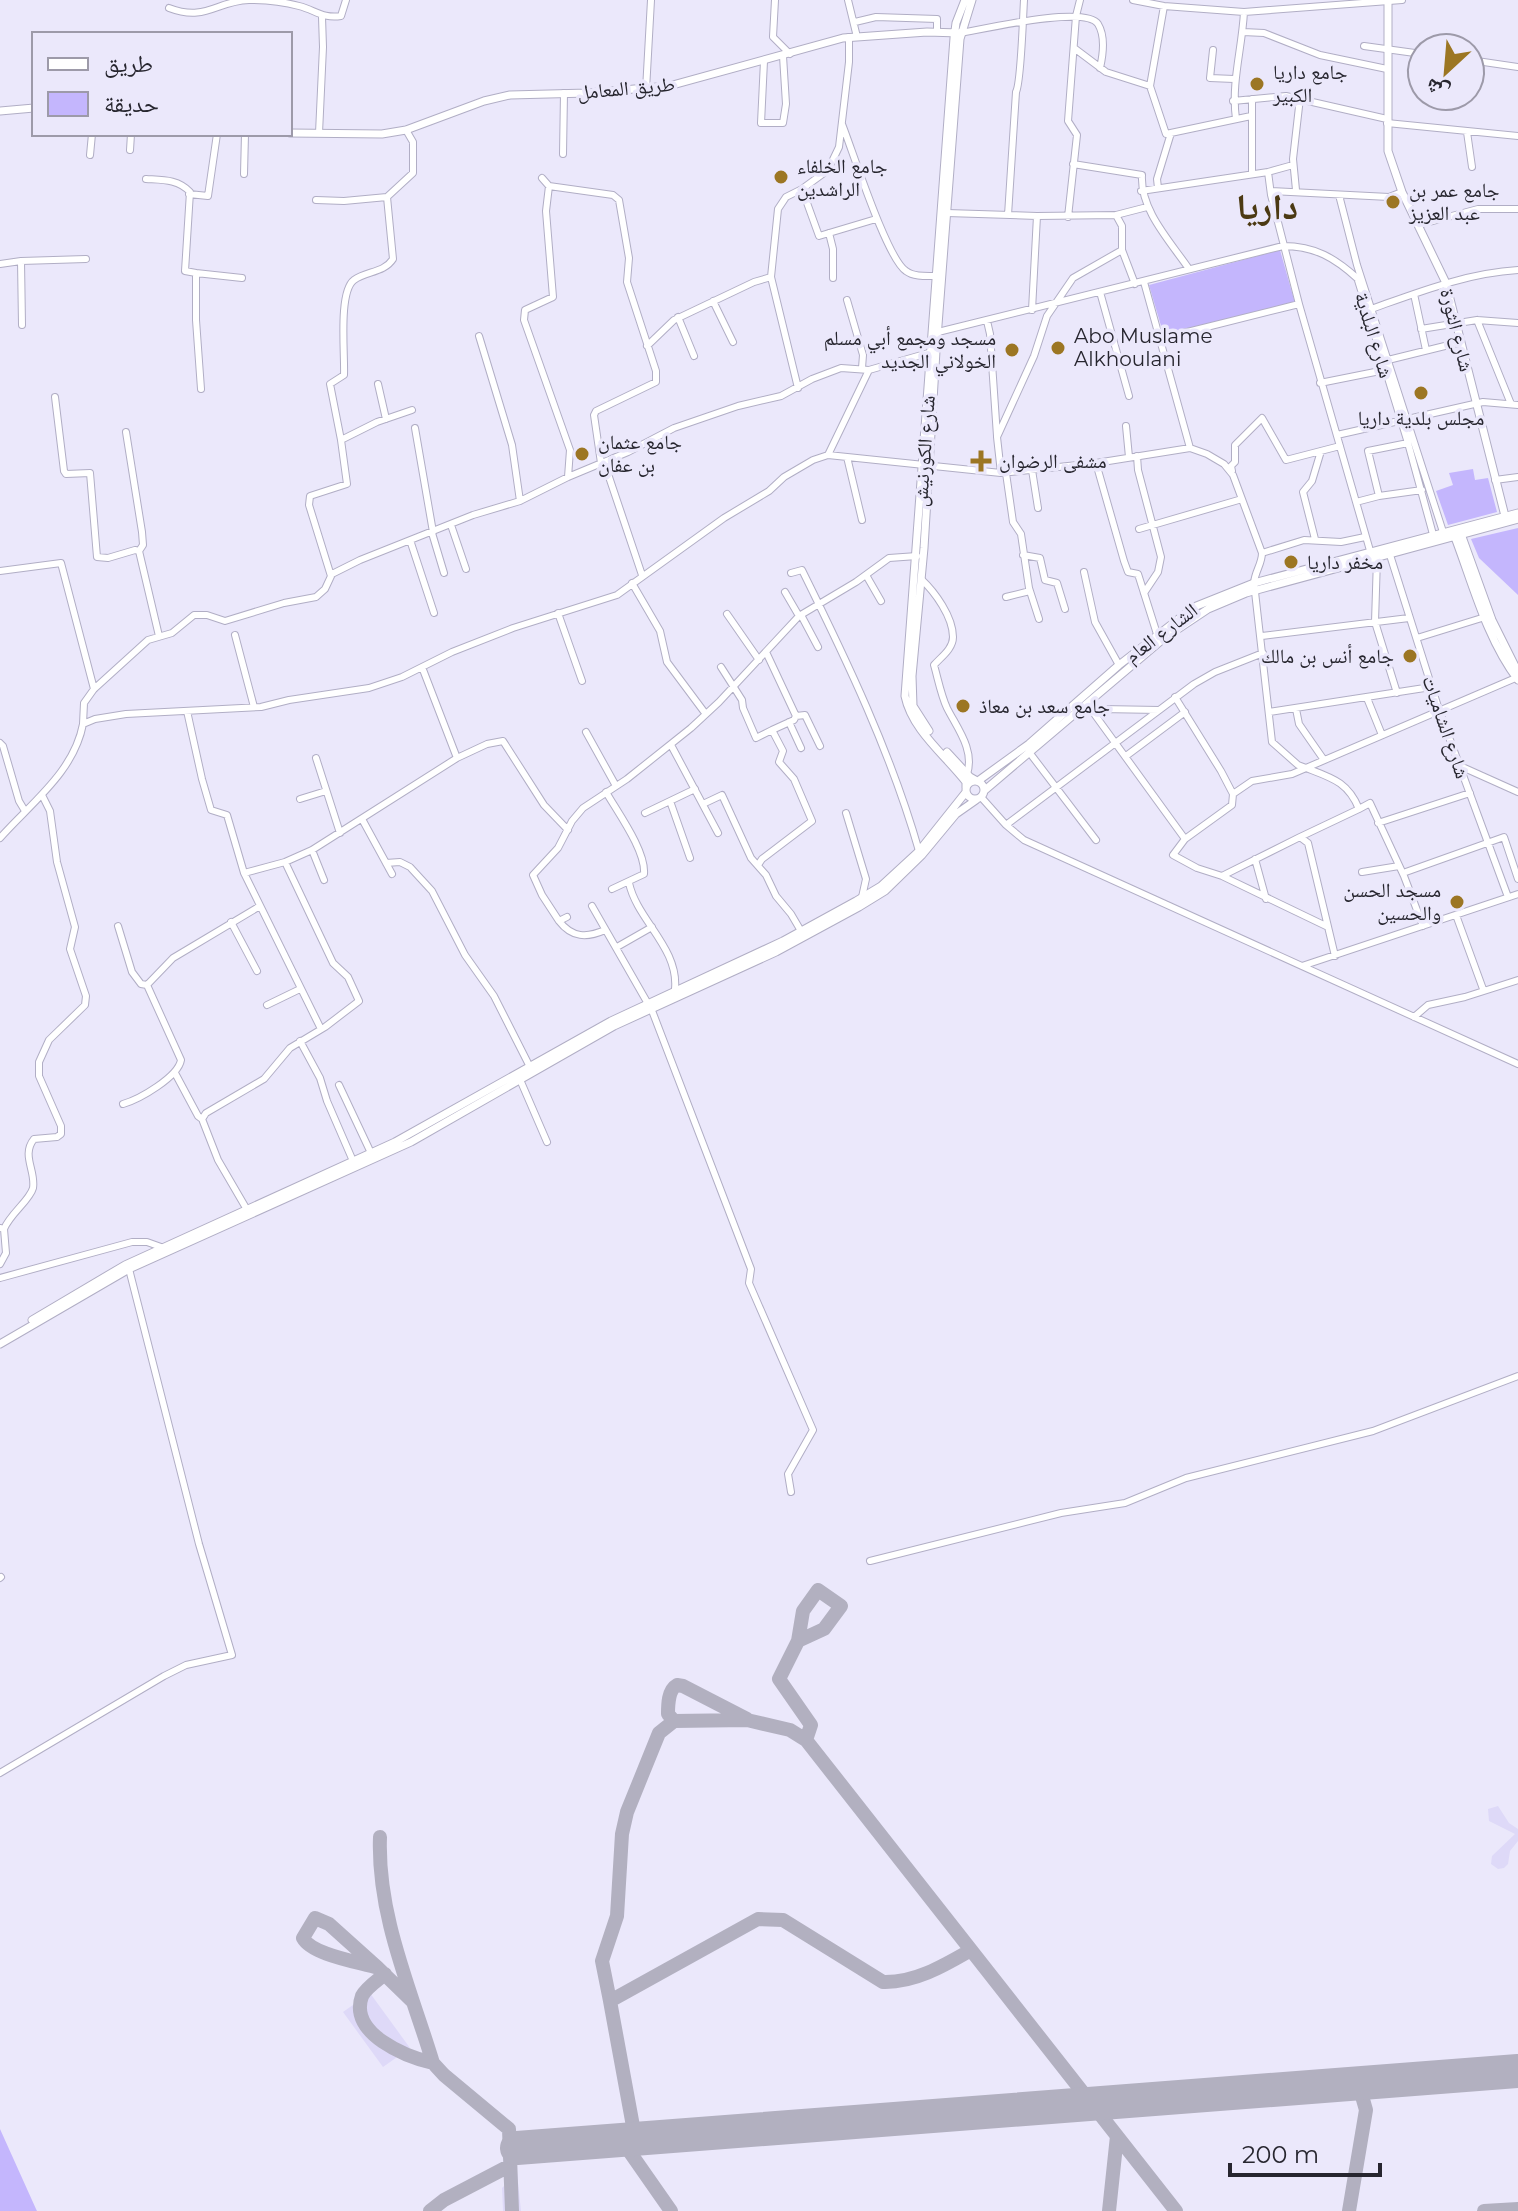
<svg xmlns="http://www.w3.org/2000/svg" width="1518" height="2211" viewBox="0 0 1518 2211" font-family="Montserrat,'Noto Naskh Arabic',sans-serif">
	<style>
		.built { fill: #ded9f8 }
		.green { fill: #c4b6fd }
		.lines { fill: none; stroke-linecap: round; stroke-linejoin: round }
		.taxiway { stroke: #b2b0c0; stroke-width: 14 }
		.runway { stroke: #b2b0c0; stroke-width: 34 }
		.minor-casing { stroke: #b1aec5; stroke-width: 8 }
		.major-casing { stroke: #b1aec5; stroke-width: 9 }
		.minor { stroke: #fff; stroke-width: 6 }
		.major { stroke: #fff; stroke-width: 7 }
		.poi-dot { fill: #9c7623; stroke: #ebe8fb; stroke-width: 3 }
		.labels { text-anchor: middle; stroke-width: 7; stroke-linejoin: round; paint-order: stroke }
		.poi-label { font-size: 20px; fill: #27262f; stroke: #ebe8fb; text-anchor: start }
		.street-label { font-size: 20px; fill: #27262f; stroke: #ebe8fb }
		.town-label { font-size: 36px; font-weight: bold; fill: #4c3a13; stroke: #ebe8fb }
	</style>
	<rect width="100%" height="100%" fill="#ebe8fb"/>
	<path class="built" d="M1498,1806L1509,1823L1518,1829V1841L1510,1851L1508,1864L1504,1868L1498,1869L1491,1864L1492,1856L1515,1834L1489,1821L1488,1809Z
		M370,1993L410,2048L383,2067L343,2012Z
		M517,2173L521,2211H503L502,2188Z"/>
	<path class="green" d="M1280,250L1295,303L1164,336L1149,285Z
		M1473,469L1475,480L1488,478L1497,512L1448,525L1436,491L1453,485L1449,473Z
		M1518,528V595L1479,558L1471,539Z
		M0,2129L36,2209L37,2211H0Z"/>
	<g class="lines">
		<path class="taxiway" d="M818,1590L841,1606L824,1629L798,1641L803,1611Z
			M798,1641L779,1679L811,1725L806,1740
			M674,1721L668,1714C668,1705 668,1690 677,1685L683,1686L747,1719
			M380,1837C377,1915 411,1990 433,2063L444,2075L509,2129L512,2211
			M315,1918L329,1924L378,1968C359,1962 312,1955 303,1938Z
			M378,1968L412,2001
			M385,1974C378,1980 366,1988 362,1996C348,2034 407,2057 433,2063
			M610,2001L602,1961L617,1916L622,1834L627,1812L659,1733L674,1721L747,1720L790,1730L806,1740L1176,2211
			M635,2137L610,2001L758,1919L783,1920L883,1982C915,1983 945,1965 971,1950
			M620,2138L671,2211
			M430,2211L444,2200L509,2166
			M1109,2211L1117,2136
			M1349,2211L1366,2110L1358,2082
			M1484,2211L1518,2209"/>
		<path class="runway" d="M517,2148L1518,2071"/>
		<defs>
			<path id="minor" d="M775,0L773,37L790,54
				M848,0L857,37
				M1133,0L1164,6L1244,12L1402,0
				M1164,6L1150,86L1166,134L1251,116
				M169,8C206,22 216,1 249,0C265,0 284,2 299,6C315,10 323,19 341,16L346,0
				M855,22L876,17L937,19V32
				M1243,32L1264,33L1320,55L1387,69
				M961,33C984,29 1085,5 1098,24C1106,37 1103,55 1100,68
				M1364,46L1422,54
				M1074,48L1106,72L1150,86
				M1213,50L1210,78L1234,79
				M1470,60L1518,67
				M764,61L761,123H783L786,104L783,56
				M646,90L651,0
				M1252,99V174
				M1233,101L1286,96L1387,119
				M1236,119C1231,83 1242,49 1244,12
				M1387,123L1518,136
				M842,124C853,152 887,259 906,271C914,277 926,276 936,276
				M1467,132L1472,167
				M319,133L323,47L322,17
				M130,150L131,134
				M563,154L564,93
				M90,155L92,134
				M1073,164L1142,175C1140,210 1170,241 1189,269
				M1268,172L1271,195L1299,304L1371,554
				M244,174L245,134
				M542,178L549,186L546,211L553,297L525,310L524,320L570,450L568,477
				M146,179C162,180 178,179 190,192L185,271L196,273V320L201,389
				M549,186L613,195L619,200L629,258L627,282L656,371V382L596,411L594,415L601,463
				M1158,188L1157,179L1171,133
				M802,189L819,236L876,219
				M1296,190L1293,159L1300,98
				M1141,191L1268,172L1293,165
				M1271,191L1389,197L1402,192
				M189,194L208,196L217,134
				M1339,195L1357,265L1444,535
				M316,200L344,201L387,197
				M947,213L1037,216L1116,215
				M1008,215L1016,92C1021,83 1023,16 1024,0
				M1068,217L1077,135L1068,121L1076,16L1080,0
				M1418,225L1478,209H1518
				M829,233L833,249V278
				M21,261L86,259
				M0,264L21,261L22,325
				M196,273L242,278
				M1357,277L1408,443L1434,538
				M1144,282L1190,448
				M1135,284L1122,250V226L1116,215L1147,207
				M1100,292L1129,396
				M1414,294L1426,350
				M847,300L863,355L862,368
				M713,301L733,342
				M1371,309C1419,292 1467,273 1518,270
				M1032,310L1037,216
				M678,317L694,356
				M1477,320L1511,404
				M987,321L990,334L997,436
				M1421,329L1477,320L1518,323
				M934,333L1283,246C1315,246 1335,258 1358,279
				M479,336L512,445L520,501
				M1159,339L1299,304
				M647,346L674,320L754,282L771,277
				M1388,360L1461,342
				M1320,383L1385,370
				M378,384L386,419
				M798,388L771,277L778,209L786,197L802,189L828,170L839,147L849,62V37
				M55,397L64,471L66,474L90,473L97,557L108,558L135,550L139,551L159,636
				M1126,426L1129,457
				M415,428L433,532
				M126,432L142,532L143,545L139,551
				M1337,435L1483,402L1518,405
				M341,440L330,384L344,375C345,355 338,292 354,280C366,271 384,273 393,259L387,197L413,173V142L406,130
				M828,455L1001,473L1096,463L1190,448L1207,454L1224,464L1233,475L1262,553C1262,564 1255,571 1254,583L1272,742L1298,765L1306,768L1518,677
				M1137,456L1138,470L1161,557L1158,572L1144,593
				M847,457L862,520
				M604,462L642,575
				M1096,463L1124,561L1128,572L1138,574L1157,634
				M1032,470L1038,508
				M1232,471L1231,466L1235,462V445L1262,418L1286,460L1340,446
				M1001,473L997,437L1034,356L1047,316L1073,278L1122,250
				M1006,473L1013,522L1021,534L1029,588L1039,619
				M1495,480L1518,477
				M1379,496L1368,451L1408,443
				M1356,502L1379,496L1422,490
				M451,525L466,569
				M1139,529L1242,499
				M432,533L444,573
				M1315,539L1303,492L1312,481L1321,451
				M410,540L434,613
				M1262,553L1304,540L1341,542L1365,537
				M1023,555L1040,558L1045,580L1057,583L1065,609
				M1390,555L1439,710L1508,897
				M1377,558L1375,622L1397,693
				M0,571L61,563L94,689
				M1084,572L1095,622L1119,665
				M791,573L802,570C847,661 891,753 919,851
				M866,575L881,601
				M331,576L309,505L310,496L347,484L341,440L377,422L412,410
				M921,579C935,592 953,617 953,637C953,649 941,657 934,665C938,679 941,695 947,708C957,728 975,750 967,774
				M632,583L660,631L667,662L705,713
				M785,592L799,616
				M1006,597L1030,591
				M558,613L582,681
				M727,614L759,660
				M801,615L818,647
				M235,635L254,707
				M1262,636L1409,618
				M1417,638L1485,617
				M422,667L457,758
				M721,667L742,700L743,708L756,738L772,730
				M1175,697L1221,771L1233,794
				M1367,698L1382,735
				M1087,704L1185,839
				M1296,709L1299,724L1324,760
				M187,711L202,779L211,810L227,815L244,873L285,862L312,850L457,758L487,744L503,741L544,805L568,830
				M1093,712L1101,709L1159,710
				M1269,712L1431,687
				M796,716L805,715L820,746
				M789,722L801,748
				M83,724L84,703L94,689L148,640L172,633L194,615H207L225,621L284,603L316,597L325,589L332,574L360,560L473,515L520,501L568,477L628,452L674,428L738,406L781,396L812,379L841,368L869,370
				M586,732L616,786
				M0,743L3,746L19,801L25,811
				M671,745L718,833
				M1029,752L1096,840
				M1126,756L1185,712
				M316,758L340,833
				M1460,766L1518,792
				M606,792C618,813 646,851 644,874L612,889
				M981,797L1006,825L1024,840L1518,1064
				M300,799L326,791
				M703,804L722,795L751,858L766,875L776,896L791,914L801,931
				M645,813L670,801
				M846,813L866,879L862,897
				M362,819L392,874
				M1378,823L1470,793
				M1006,825L1194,684L1215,672L1263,653
				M1300,837L1359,809
				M0,838C31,803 74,772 83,724L95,719L126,714L261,707L289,700L369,688L402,677L452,652L513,628L617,595L724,518L769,491L784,477L813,460L828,455L869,370L932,352
				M312,850L324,880
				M690,858L670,801L695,789
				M1255,859L1266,899
				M386,863L400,862L410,867L432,891L465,955L494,996L530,1067
				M758,865L762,859L812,821L794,779L779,762L783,751L772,730L794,720L796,716L766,652
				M1362,872L1399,866
				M244,873L321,1029
				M1403,873L1504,837L1518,879
				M1222,876L1328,927
				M629,883C637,920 679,948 675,989
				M592,906L647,1002
				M1456,915L1483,989
				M567,917L559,921L542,895L533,875L558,848L572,821L583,808L627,779L691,728L719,702L799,616L856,582L889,558L917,556
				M559,921C572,938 587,938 605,930
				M231,922L257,971
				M118,926L132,972L141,984L147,985L181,1060C178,1077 140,1099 123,1104
				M617,947L652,927
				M1335,956L1308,843L1300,837L1222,876L1197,868L1173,855L1185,839L1232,805L1233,794L1252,781L1292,774L1306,768C1332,778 1348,782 1359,809L1370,803L1404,876L1423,926
				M1302,966L1518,894
				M147,985L173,958L260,906
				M267,1005L300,989
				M651,1008L751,1269L749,1283L813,1430L788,1474L791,1492
				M1414,1017L1428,1005L1465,997L1518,980
				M300,1041L320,1078L327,1101L353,1161
				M175,1073L198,1116L202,1119L218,1160L246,1208
				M518,1075L547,1142
				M339,1085L371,1153
				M202,1119L206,1113L264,1079L290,1048L325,1027L359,1001L348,977L333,963L285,862
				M0,1228L4,1229L6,1253L0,1264
				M4,1229C10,1214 30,1200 33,1188C36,1171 21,1155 34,1139L57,1137L61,1134V1126L39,1076V1062L49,1040L85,1005L86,996L70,949L75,927L57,862L50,811L42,795
				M0,1278L132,1242H147L161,1247
				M870,1561L1061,1513L1125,1503L1186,1478L1373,1431L1518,1376
				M0,1578L1,1577
				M0,1773L164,1676L186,1665L232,1655L199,1544L129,1269"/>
			<path id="major" d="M965,0L956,23L954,38L905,696C912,730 945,755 966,782V788
				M1388,0V151L1402,192L1446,283L1506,520
				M0,111L34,108
				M290,133L382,134L406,130L484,101L510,95L588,93L669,86L843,38L927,32L959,33
				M1453,532C1472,581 1486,638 1518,680
				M1461,534L1492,620L1518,672
				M929,731L913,706L912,676L924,548L936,351L960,39L972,0
				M947,752L970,777L977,781
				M966 790a9 9 0 1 1 18 0a9 9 0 1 1-18 0Z
				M978,781L1029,744L1119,665L1194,607L1254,583L1518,513
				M985,790L1163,639L1208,609L1246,593L1518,519
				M32,1320L125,1265L395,1142L611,1021L783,941L856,901L881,886L919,851L966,792
				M0,1344L129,1269L411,1142L614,1026L776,952L859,907L885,891L922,855L956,814L976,800"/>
		</defs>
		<use href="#minor" class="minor-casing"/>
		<use href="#major" class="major-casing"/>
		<use href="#minor" class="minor"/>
		<use href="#major" class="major"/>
	</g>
	<g class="poi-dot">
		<circle cx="1257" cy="84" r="8"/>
		<circle cx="781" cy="177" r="8"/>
		<circle cx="1393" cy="202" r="8"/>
		<circle cx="1058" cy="348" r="8"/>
		<circle cx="1012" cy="350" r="8"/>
		<circle cx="1421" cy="393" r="8"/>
		<circle cx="582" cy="454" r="8"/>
		<path d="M977 449h8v8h8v8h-8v8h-8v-8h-8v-8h8z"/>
		<circle cx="1291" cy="562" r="8"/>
		<circle cx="1410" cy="656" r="8"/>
		<circle cx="963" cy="706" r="8"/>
		<circle cx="1457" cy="902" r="8"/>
	</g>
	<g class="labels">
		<g class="poi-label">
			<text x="1273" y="79">جامع داريا<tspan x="1273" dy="23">الكبير</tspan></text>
			<text x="797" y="173">جامع الخلفاء<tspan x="797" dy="23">الراشدين</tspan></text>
			<text x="1409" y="197">جامع عمر بن<tspan x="1409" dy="23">عبد العزيز</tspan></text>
			<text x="1074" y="343">Abo Muslame<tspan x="1074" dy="23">Alkhoulani</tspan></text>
			<text x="996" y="345" text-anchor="end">مسجد ومجمع أبي مسلم<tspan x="996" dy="23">الخولاني الجديد</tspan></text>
			<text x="1421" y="425" text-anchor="middle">مجلس بلدية داريا</text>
			<text x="598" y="449">جامع عثمان<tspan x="598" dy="23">بن عفان</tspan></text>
			<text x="999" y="468">مشفى الرضوان</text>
			<text x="1307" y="569">مخفر داريا</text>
			<text x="1394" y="663" text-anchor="end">جامع أنس بن مالك</text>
			<text x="979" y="713">جامع سعد بن معاذ</text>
			<text x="1441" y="897" text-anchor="end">مسجد الحسن<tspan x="1441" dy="23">والحسين</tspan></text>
		</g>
		<g class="street-label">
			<text transform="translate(626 88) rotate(-5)" y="7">طريق المعامل</text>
			<text transform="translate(1457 330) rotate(76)" y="7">شارع الثورة</text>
			<text transform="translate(1374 335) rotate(73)" y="7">شارع البلدية</text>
			<text transform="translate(924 451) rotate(-86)" y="7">شارع الكورنيش</text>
			<text transform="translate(1161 633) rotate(-37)" y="7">الشارع العام</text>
			<text transform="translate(1446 727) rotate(71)" y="7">شارع الشاميات</text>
		</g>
		<g class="town-label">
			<text x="1267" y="219">داريا</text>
		</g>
	</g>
	<rect x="32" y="32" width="260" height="104" fill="#ebe8fb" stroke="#9d9aa9" stroke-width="2"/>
	<rect x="48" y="58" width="40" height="12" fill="#ffffff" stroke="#9d9aa9" stroke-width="2"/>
	<text x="104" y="72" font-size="24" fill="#27262f">طريق</text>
	<rect x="48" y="92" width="40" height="24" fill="#c4b6fd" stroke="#9d9aa9" stroke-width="2"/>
	<text x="104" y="112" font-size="24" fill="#27262f">حديقة</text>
	<g transform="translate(1446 72) rotate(206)"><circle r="38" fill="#ebe8fb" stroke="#9d9aa9" stroke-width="2"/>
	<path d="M0-6L14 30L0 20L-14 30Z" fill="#9c7623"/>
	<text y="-12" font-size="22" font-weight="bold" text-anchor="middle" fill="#27262f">ش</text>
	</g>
	<path d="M1230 2163v12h150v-12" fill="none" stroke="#27262f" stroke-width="4"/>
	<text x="1242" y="2163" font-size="24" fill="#27262f" stroke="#ebe8fb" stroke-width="6" paint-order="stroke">200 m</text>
</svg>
